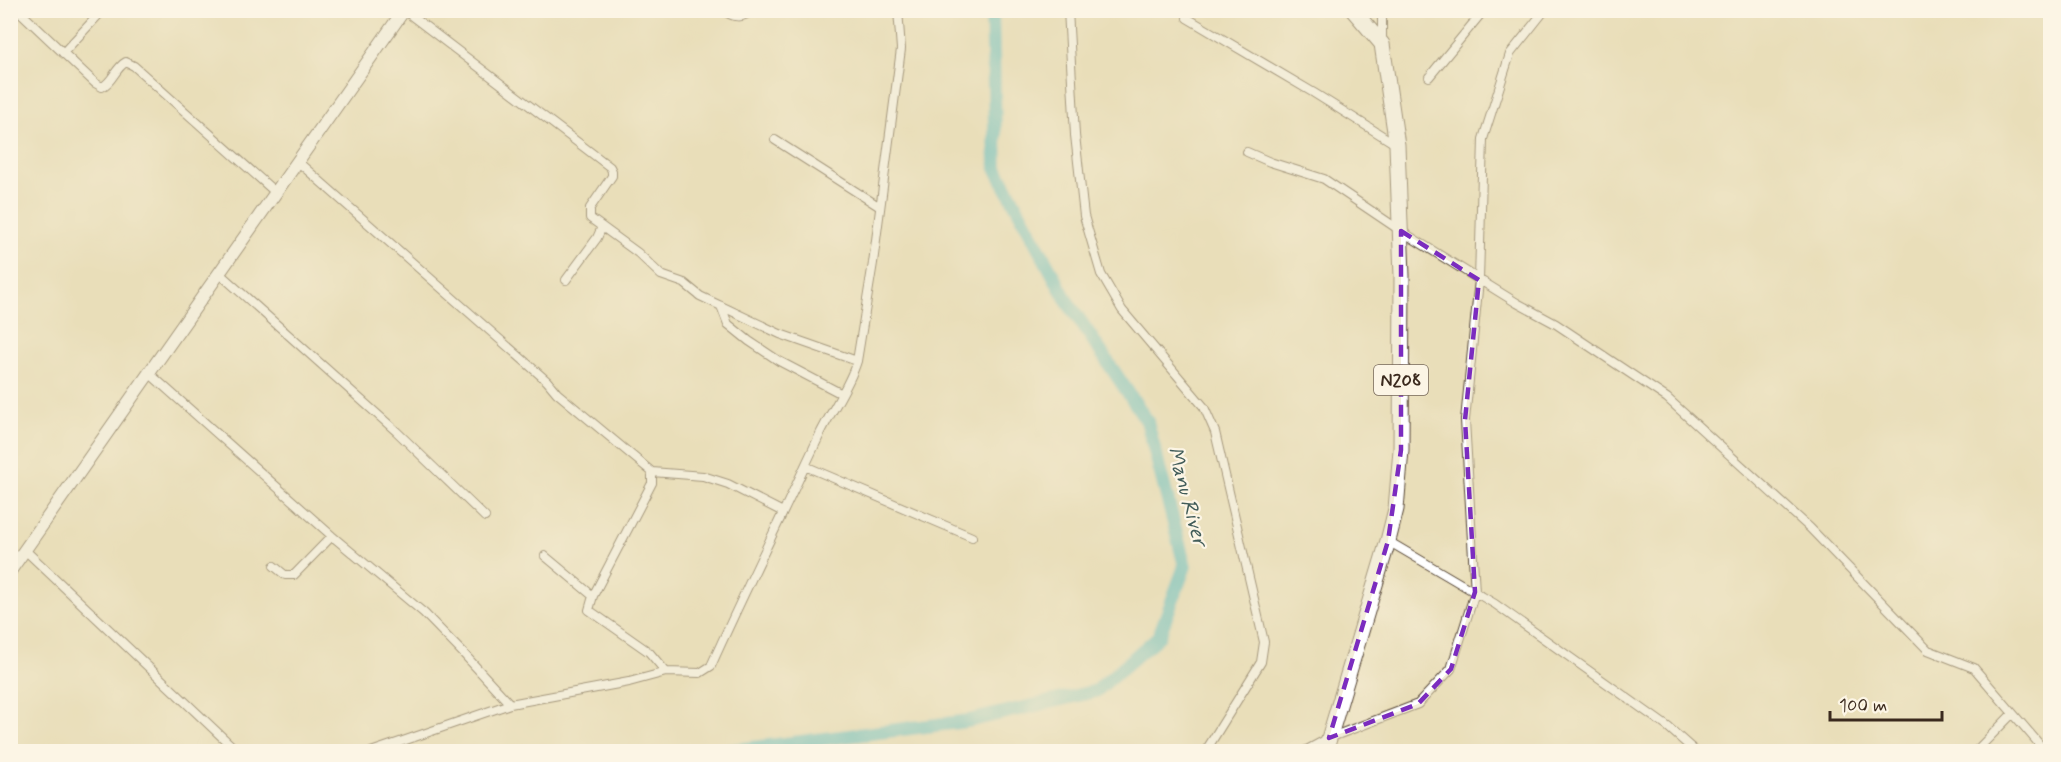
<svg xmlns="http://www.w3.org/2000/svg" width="2061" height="762" viewBox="0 0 2061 762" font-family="Mynerve,sans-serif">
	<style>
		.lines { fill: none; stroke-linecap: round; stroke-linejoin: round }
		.river { stroke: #4dbac7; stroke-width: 14 }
		.street-casing { stroke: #554535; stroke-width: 10 }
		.secondary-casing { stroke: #554535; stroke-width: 14 }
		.highway-casing { stroke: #554535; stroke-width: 17 }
		.street { stroke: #fff; stroke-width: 8 }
		.secondary { stroke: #fff; stroke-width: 12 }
		.highway { stroke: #fff; stroke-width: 15 }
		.marked { fill: none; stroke: #7b2cbf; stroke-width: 4.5; stroke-dasharray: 12 8; stroke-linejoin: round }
		.labels { text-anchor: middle; stroke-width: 4.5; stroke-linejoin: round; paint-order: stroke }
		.shield { fill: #fcf5e5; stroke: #75675a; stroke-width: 1.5 }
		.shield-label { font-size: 18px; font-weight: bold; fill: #3b2a1e }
		.water-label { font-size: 21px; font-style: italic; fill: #415c59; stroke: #fcf5e5 }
	</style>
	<rect width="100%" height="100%" fill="#fcf5e5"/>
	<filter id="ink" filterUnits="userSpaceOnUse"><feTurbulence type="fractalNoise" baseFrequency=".0167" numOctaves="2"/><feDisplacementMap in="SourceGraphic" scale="12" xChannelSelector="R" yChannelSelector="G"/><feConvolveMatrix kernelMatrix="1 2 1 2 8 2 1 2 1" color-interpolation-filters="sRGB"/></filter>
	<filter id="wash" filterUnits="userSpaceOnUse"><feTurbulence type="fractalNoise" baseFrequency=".008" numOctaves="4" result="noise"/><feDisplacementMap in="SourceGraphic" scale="24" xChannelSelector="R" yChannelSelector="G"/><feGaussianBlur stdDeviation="1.35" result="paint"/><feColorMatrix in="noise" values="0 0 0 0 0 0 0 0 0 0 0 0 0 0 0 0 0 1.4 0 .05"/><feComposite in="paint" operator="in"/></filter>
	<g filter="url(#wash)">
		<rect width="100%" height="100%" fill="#e9deb9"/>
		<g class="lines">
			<path class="river" d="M719,752L968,721L1096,691L1159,636L1185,566L1147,421L1067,301L996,168L992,10"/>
		</g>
	</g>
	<g filter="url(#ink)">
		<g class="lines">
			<defs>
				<path id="street" d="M18,10L95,83L102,87C113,82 115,68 126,62L134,66L275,192
					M404,10L610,167L612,171V176L590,208V218L638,253L661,275L684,283L700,296L780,334L857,361
					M723,10C732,17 743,20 751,10
					M1068,10L1075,135L1084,216L1101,274L1122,310L1204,407L1215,432L1264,642L1261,662L1205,752
					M1187,18L1314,93L1397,145
					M1382,43V10
					M63,53L103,10
					M1429,77L1484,10
					M775,140L880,207
					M1247,152L1270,162L1324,179L1401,231L1517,303L1556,324L1667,398L1810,528L1928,650L1974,668L2046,752
					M297,161L547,381L557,393L652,472V483L593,596L589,610L649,652L666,672
					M219,273L396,431L485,517
					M566,280L597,238L602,227
					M721,306L728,324L749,341L779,361L842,394
					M149,373L332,536L424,613L463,653L510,704L629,682L666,672L700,673L711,666C746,588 784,512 820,434C832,409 849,387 857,361L873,263L901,49L898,10
					M805,466L972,537
					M652,472L703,476L728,484L783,512
					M1388,541L1495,604L1668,727L1696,752
					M25,550L238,752
					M545,556L593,596
					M274,566L285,575H294L332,536
					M371,752L510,704
					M1303,752L1329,738L1418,704L1451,669L1475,592L1465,420L1479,280L1483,139L1510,54L1545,10
					M1975,752L2012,714"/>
				<path id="secondary" d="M10,571L404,10"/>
				<path id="highway" d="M1325,752L1388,541L1396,509L1401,450L1402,276L1397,145L1382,44L1353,10"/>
			</defs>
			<use href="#street" class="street-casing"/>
			<use href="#secondary" class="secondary-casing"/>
			<use href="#highway" class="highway-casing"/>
			<use href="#street" class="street"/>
			<use href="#secondary" class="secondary"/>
			<use href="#highway" class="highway"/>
		</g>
	</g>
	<path d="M0 0H2061V762H0ZM1401,231L1479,280L1465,420L1475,592L1451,669L1418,704L1329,738L1388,541L1401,450Z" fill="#e9deb9" fill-opacity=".55" fill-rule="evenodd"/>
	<path class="marked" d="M1401,231L1479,280L1465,420L1475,592L1451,669L1418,704L1329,738L1388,541L1401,450Z"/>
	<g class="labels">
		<rect class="shield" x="1374" y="365" width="54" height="30" rx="4.5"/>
		<g class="shield-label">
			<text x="1401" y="386">N208</text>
		</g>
		<g class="water-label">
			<text transform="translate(1188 496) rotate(75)" y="7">Manu River</text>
		</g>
	</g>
	<rect width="2061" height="762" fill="none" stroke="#fcf5e5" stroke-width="36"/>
	<path d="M1830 711v9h112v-9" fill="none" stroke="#3b2a1e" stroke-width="3"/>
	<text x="1839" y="711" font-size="18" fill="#3b2a1e" stroke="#fcf5e5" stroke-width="4.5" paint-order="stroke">100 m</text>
</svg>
